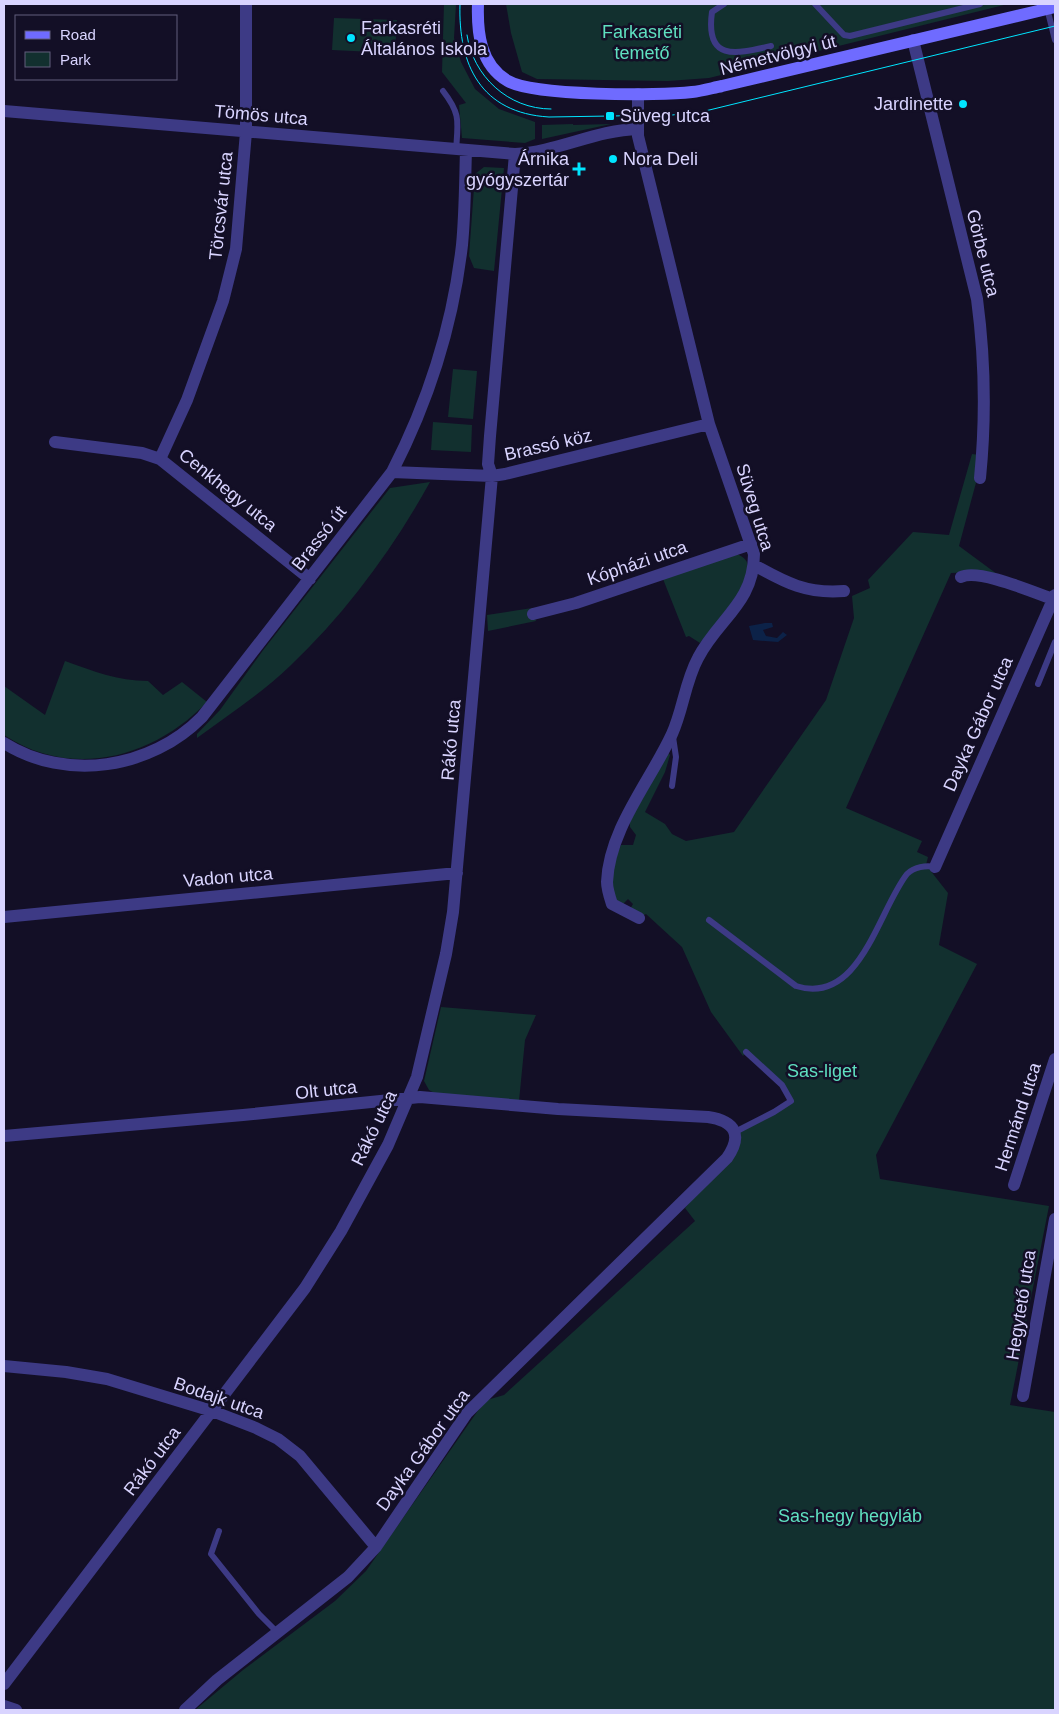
<svg xmlns="http://www.w3.org/2000/svg" width="1059" height="1714" viewBox="0 0 1059 1714" font-family="Arial,sans-serif">
	<style>
		.green { fill: #12302f }
		.water { fill: #0c2248 }
		.lines { fill: none; stroke-linecap: round; stroke-linejoin: round }
		.lane { stroke: #3d3a85; stroke-width: 6 }
		.street { stroke: #3d3a85; stroke-width: 12 }
		.secondary { stroke: #6f6bff; stroke-width: 12 }
		.tram { stroke: #00e5ff; stroke-width: 1 }
		.poi-dot { fill: #00e5ff; stroke: #130f26; stroke-width: 2 }
		.labels { text-anchor: middle; stroke-width: 5; stroke-linejoin: round; paint-order: stroke }
		.poi-label { font-size: 18px; fill: #d9d4ff; stroke: #130f26; text-anchor: start }
		.park-label { font-size: 18px; fill: #5fe0c0; stroke: #130f26 }
		.street-label { font-size: 18px; fill: #d9d4ff; stroke: #130f26 }
	</style>
	<rect width="100%" height="100%" fill="#130f26"/>
	<path class="green" d="M444,4H456L454,38L461,62L475,89L499,109L535,122V139L525,143L462,138L459,105L466,103L442,72Z
		M506,4H1008L709,78L668,81L537,79L522,72L511,33Z
		M334,18L397,20L395,53L332,50Z
		M573,124V125L611,124L542,139V125Z
		M484,167L504,168L494,271L474,268L469,256L475,174Z
		M453,369L477,371L473,419L448,417Z
		M433,422L472,425L471,452L431,450Z
		M972,454L979,455L977,479L959,546L1001,577L977,572L951,573L846,808L922,841L917,852L928,857L926,865L948,893L939,945L977,964L876,1155L880,1179L1049,1206L1010,1405L1055,1412V1710H195L243,1670L335,1601L366,1571L477,1412L487,1400L504,1395L695,1221L685,1208L727,1158L735,1132L787,1105L789,1094L746,1052L743,1056L711,1012L682,947L646,914L642,916L629,911L633,904L628,899L622,905L616,903C608,879 611,868 621,845H633L636,835L630,827V821L668,753L670,755L665,772L645,812L665,824L672,834L686,841L734,832L826,700L854,618L852,596L870,588L868,580L913,532L949,535Z
		M430,482C393,549 346,613 290,666C262,693 228,715 197,738V734L220,710L264,649L390,488Z
		M736,554C774,565 713,628 700,643L689,636L686,637L663,579Z
		M532,608L536,621L488,631L487,615Z
		M65,661C93,671 117,681 148,681L163,695L182,682L207,702C153,758 72,780 4,735V686L45,715Z
		M441,1007L536,1015L525,1040L519,1101L436,1094L429,1090L424,1081Z"/>
	<path class="water" d="M765,623H772L773,627L763,630L766,636L777,638L783,632L787,635L778,642L753,640L749,626Z"/>
	<g class="lines">
		<path class="lane" d="M724,4L712,12C705,62 736,54 771,46
			M815,4L844,35L850,36L980,4
			M1047,8L1055,40
			M443,91C461,114 458,122 456,150
			M1038,684L1055,642
			M672,786L676,757L673,737
			M709,920L796,986C860,1006 878,911 907,874C914,867 926,865 935,867
			M735,1132L774,1112L791,1101L782,1085L746,1052
			M219,1531L211,1554L259,1614L278,1633"/>
		<path class="street" d="M913,40L977,299C985,359 986,418 980,478
			M638,94V136L709,424L754,554C754,603 718,619 698,658C685,682 683,710 672,734C651,780 609,829 607,882C607,889 610,898 612,904L639,918
			M4,111L515,154C557,152 596,130 638,129
			M55,442L142,453L160,459L310,579
			M160,459L187,400L223,301L236,249L246,132V4
			M392,472L492,476L505,474L709,424
			M754,565C786,583 807,594 844,591
			M961,577C978,568 1035,593 1053,599
			M533,614L576,603L751,544
			M4,743C66,782 151,769 202,717L392,472C428,402 453,324 462,245C465,214 465,182 466,150
			M935,867L1055,595
			M4,917L457,873
			M4,1136L243,1115L420,1097L558,1109L708,1117C735,1121 743,1135 727,1158L467,1413L376,1547L348,1577L217,1680L185,1710
			M1014,1185L1055,1059
			M4,1366L66,1372L107,1379L212,1411L256,1428L278,1439L300,1456L376,1547
			M1023,1396L1055,1219
			M4,1684L305,1288L341,1231L388,1145L417,1077L446,954L453,912L492,476L488,464L490,436L515,154
			M4,1706L16,1710"/>
		<path class="secondary" d="M478,4C477,32 480,65 508,81C533,96 659,96 692,92C702,91 712,88 722,86L1055,7"/>
		<path class="tram" d="M460,4C458,65 481,113 549,117L672,115L701,112L1055,26
			M467,35C473,76 508,109 551,109"/>
	</g>
	<g class="poi-dot">
		<circle cx="351" cy="38" r="5"/>
		<circle cx="963" cy="104" r="5"/>
		<rect x="605" y="111" width="10" height="10" rx="2.5"/>
		<circle cx="613" cy="159" r="5"/>
		<path d="M576.5 161.5h5v5h5v5h-5v5h-5v-5h-5v-5h5z"/>
	</g>
	<g class="labels">
		<g class="poi-label">
			<text x="361" y="34">Farkasréti<tspan x="361" dy="21">Általános Iskola</tspan></text>
			<text x="953" y="110" text-anchor="end">Jardinette</text>
			<text x="620" y="122">Süveg utca</text>
			<text x="569" y="165" text-anchor="end">Árnika<tspan x="569" dy="21">gyógyszertár</tspan></text>
			<text x="623" y="165">Nora Deli</text>
		</g>
		<g class="park-label">
			<text x="642" y="38">Farkasréti<tspan x="642" dy="21">temető</tspan></text>
			<text x="822" y="1077">Sas-liget</text>
			<text x="850" y="1522">Sas-hegy hegyláb</text>
		</g>
		<g class="street-label">
			<text transform="translate(778 55) rotate(-14)" y="6">Németvölgyi út</text>
			<text transform="translate(261 115) rotate(5)" y="6">Tömös utca</text>
			<text transform="translate(221 206) rotate(-84)" y="6">Törcsvár utca</text>
			<text transform="translate(983 253) rotate(76)" y="6">Görbe utca</text>
			<text transform="translate(548 445) rotate(-13)" y="6">Brassó köz</text>
			<text transform="translate(228 490) rotate(39)" y="6">Cenkhegy utca</text>
			<text transform="translate(755 507) rotate(73)" y="6">Süveg utca</text>
			<text transform="translate(319 538) rotate(-52)" y="6">Brassó út</text>
			<text transform="translate(637 563) rotate(-19)" y="6">Kópházi utca</text>
			<text transform="translate(978 724) rotate(-66)" y="6">Dayka Gábor utca</text>
			<text transform="translate(451 740) rotate(-85)" y="6">Rákó utca</text>
			<text transform="translate(228 877) rotate(-5)" y="6">Vadon utca</text>
			<text transform="translate(326 1090) rotate(-6)" y="6">Olt utca</text>
			<text transform="translate(1018 1117) rotate(-72)" y="6">Hermánd utca</text>
			<text transform="translate(374 1128) rotate(-64)" y="6">Rákó utca</text>
			<text transform="translate(1021 1305) rotate(-81)" y="6">Hegytető utca</text>
			<text transform="translate(219 1398) rotate(19)" y="6">Bodajk utca</text>
			<text transform="translate(423 1450) rotate(-54)" y="6">Dayka Gábor utca</text>
			<text transform="translate(152 1461) rotate(-53)" y="6">Rákó utca</text>
		</g>
	</g>
	<rect width="1059" height="1714" fill="none" stroke="#d9d4ff" stroke-width="10"/>
	<rect x="15" y="15" width="162" height="65" fill="#130f26" stroke="#625e7d"/>
	<rect x="25" y="31" width="25" height="8" fill="#6f6bff" stroke="#625e7d"/>
	<text x="60" y="40" font-size="15" fill="#d9d4ff">Road</text>
	<rect x="25" y="52" width="25" height="15" fill="#12302f" stroke="#625e7d"/>
	<text x="60" y="65" font-size="15" fill="#d9d4ff">Park</text>
</svg>
